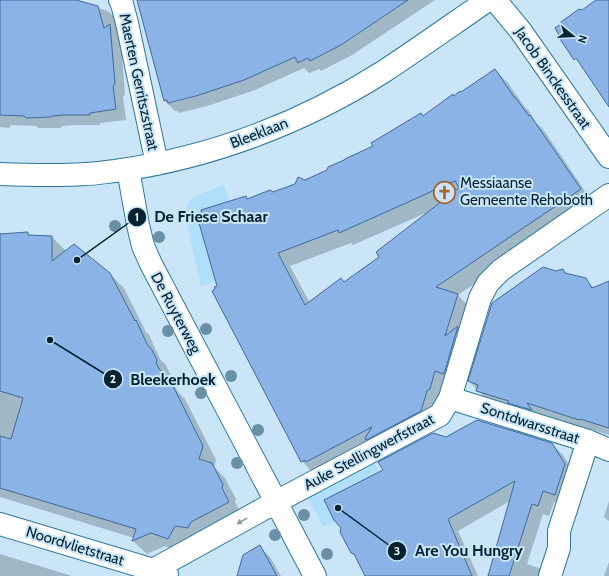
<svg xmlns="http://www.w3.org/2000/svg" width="609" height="576" viewBox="0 0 609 576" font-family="Cabin,sans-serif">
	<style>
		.built { fill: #b0dffc }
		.shadow { fill: #0003; fill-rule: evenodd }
		.building { fill: #8cb3e5; stroke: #40699d; fill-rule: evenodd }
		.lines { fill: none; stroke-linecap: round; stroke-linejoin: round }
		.minor-casing { stroke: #2b779e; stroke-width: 24 }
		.minor { stroke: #fff; stroke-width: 22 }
		.tree { fill: #6890a6 }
		.oneway { fill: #8e9ca3 }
		.labels { text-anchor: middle; stroke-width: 4; stroke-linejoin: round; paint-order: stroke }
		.street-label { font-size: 15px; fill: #032333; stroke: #c9e5f7 }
		.poi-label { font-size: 15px; fill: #032333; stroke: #c9e5f7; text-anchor: start }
		.leader { fill: none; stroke: #032333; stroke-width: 1.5 }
		.callout-dot { fill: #032333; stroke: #c9e5f7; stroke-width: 1.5 }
		.mark-label { font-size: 12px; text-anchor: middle; font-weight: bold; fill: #fff }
		.callout-label { font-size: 16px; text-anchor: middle; font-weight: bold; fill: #032333; stroke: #c9e5f7; stroke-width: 4; stroke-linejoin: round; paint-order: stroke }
	</style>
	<rect width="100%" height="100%" fill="#c9e5f7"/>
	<path class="built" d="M224,185L249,264L201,287L186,219L185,211L188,203L192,198L202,193Z
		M374,462L391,492L323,527L307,497Z"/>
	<path class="shadow" d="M0,0H73L108,11L119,21L125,94L123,97L126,120L100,123V125H75L62,126L61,128H38L36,126L11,125L9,128L0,127Z
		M142,0H435L352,55L321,71L319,69L309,73L304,68L255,90L207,106L179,113L177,111H175L164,100ZM200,93L201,95L171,103V101Z
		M495,70L508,83L524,106L529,111L536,123L543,129L593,203L458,295L471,309L434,424L315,475L302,461L218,286L246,197L249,200L273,193L305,181L328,171L374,146L424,117ZM428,212L381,257L344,283L310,303L290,266L351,243L353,245Z
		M0,233L52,237L66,251L110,274L124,288L146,332L149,335L160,359L166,365L170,374L169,377L179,393L185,399L216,460L214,467L225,478L236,499L235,502L242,515L182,552L165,546L147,554L133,541L134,538L0,497Z
		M562,270L567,274L585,279L594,288L609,287V435L590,429V430L536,413L540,420L488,401L469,381L556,272Z
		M446,438L552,444L563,455L576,476L566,505L554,502L549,516L543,514L527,564L539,568L547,576H489L495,556L493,553L495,554L510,501L458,531L478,576H365V572L357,558L352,553Z
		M609,501V521L604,517Z
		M260,547L270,557L281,576H238Z
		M0,554L72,576H0Z
		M609,562V576H604Z"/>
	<path class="building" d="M0,0H76L98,6L104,28L110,24L115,84L113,86L116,109L90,113V115H64L52,116L50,117L26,118L24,116L0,115Z
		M137,0H408L341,45L310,61L308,58L298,63L295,57L244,80L196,96L168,103L167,100L164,101Z
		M596,0H609V107L576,58L574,60L558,36L559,35L555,28L561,24V22L579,9L582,10Z
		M495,69L514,97H515L529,116L530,115L581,189L436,287L458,294L445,336L458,326L444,374L435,371L430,389L427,391L421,411L366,440L365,438L372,427L306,462L305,460L301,462L212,291L215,289L214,287L217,286L197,216L202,215L201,210L246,196L247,199L270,190L273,192L295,184L298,177L305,180L327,170L328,167L344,160L345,159L373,146L371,143L421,113L423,116L453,94L454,96L460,91L461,92ZM455,181L459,188L376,252L379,257L344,282L341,278L305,305L278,253L338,230L339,233Z
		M28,232V235L52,236V261L74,244L110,273L135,321L136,320L147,344L152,350L157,360L156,363L169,385L172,384L203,446L199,459L212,463L223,485L222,488L229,502L191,522L188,528L175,526L168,539L151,533L132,541L136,529L0,488V436L11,439L23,398L0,391V234Z
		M543,267L556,271L563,269L565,273L586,278L592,288L609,281V428L580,419L579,420L527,403L532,410L507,403L509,401L476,391L478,385L468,381L492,303Z
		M477,420L552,443L565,464L555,495L543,491L538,506L532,504L509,576H488L515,481L448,519L472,576H365L354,554L351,553L340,532L341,528L334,520L324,500L383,470L378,462L433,433L446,437Z
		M260,545L277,576H237L243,555Z"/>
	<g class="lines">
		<defs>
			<path id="minor" d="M120,0L122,4L127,23L157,164
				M495,0L520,30L609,157
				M128,169L138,225L143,246L151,264L315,576
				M0,174C28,175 57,176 85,174C95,174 105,172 115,171C210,158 302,123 383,72C418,49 453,24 488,0
				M450,398L588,441L609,450
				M0,524L167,574
				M153,570L276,502L440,415L450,398L480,298L488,283L501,270L609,195
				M550,576L559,548V531L588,441"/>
		</defs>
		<use href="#minor" class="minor-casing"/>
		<use href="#minor" class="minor"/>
	</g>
	<g class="tree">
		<circle cx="115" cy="226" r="6"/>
		<circle cx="159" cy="237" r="6"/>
		<circle cx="206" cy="329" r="6"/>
		<circle cx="168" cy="331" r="6"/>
		<circle cx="231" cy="376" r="6"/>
		<circle cx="201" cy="393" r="6"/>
		<circle cx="258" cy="430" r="6"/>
		<circle cx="237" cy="463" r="6"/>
		<circle cx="304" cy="515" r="6"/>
		<circle cx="275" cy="535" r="6"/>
		<circle cx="327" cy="554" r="6"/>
	</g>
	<defs><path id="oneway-solid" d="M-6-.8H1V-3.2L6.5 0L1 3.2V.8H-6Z"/></defs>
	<use class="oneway" href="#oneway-solid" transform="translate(242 521) rotate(151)"/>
	<defs>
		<symbol id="church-ring" viewBox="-11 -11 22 22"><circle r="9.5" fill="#c9e5f7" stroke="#a86533" stroke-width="1.5"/><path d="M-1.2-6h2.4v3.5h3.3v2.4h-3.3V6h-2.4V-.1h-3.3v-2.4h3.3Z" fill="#a86533"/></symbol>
	</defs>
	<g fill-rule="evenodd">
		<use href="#church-ring" x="432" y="180" width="25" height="25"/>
	</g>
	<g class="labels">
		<g class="street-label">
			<text transform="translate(553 78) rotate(55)" y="5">Jacob Binckesstraat</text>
			<text transform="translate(139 82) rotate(78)" y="5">Maerten Gerritszstraat</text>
			<text transform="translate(259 133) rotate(-21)" y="5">Bleeklaan</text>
			<text transform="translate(176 313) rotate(62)" y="5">De Ruyterweg</text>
			<text transform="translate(530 423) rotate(18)" y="5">Sontdwarsstraat</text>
			<text transform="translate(369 452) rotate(-28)" y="5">Auke Stellingwerfstraat</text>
			<text transform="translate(75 546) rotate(17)" y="5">Noordvlietstraat</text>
		</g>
		<g class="poi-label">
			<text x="460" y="188">Messiaanse<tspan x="460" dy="17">Gemeente Rehoboth</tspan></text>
		</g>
	</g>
	<path class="leader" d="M77 260L137 217M50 340L113 379M338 508L397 551"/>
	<g class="callout-dot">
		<circle cx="77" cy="260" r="4"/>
		<circle cx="50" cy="340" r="4"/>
		<circle cx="338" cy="508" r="4"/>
		<circle cx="137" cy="217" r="10"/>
		<circle cx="113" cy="379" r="10"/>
		<circle cx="397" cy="551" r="10"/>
	</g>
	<g class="mark-label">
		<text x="137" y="221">1</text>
		<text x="113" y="383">2</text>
		<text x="397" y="555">3</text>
	</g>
	<g class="callout-label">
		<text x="211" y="222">De Friese Schaar</text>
		<text x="173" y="385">Bleekerhoek</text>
		<text x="469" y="556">Are You Hungry</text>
	</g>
	<g transform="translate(573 36) rotate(108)" stroke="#c9e5f7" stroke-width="3" paint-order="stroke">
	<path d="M0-3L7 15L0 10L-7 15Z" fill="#032333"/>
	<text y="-6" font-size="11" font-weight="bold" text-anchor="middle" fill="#032333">N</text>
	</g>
</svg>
